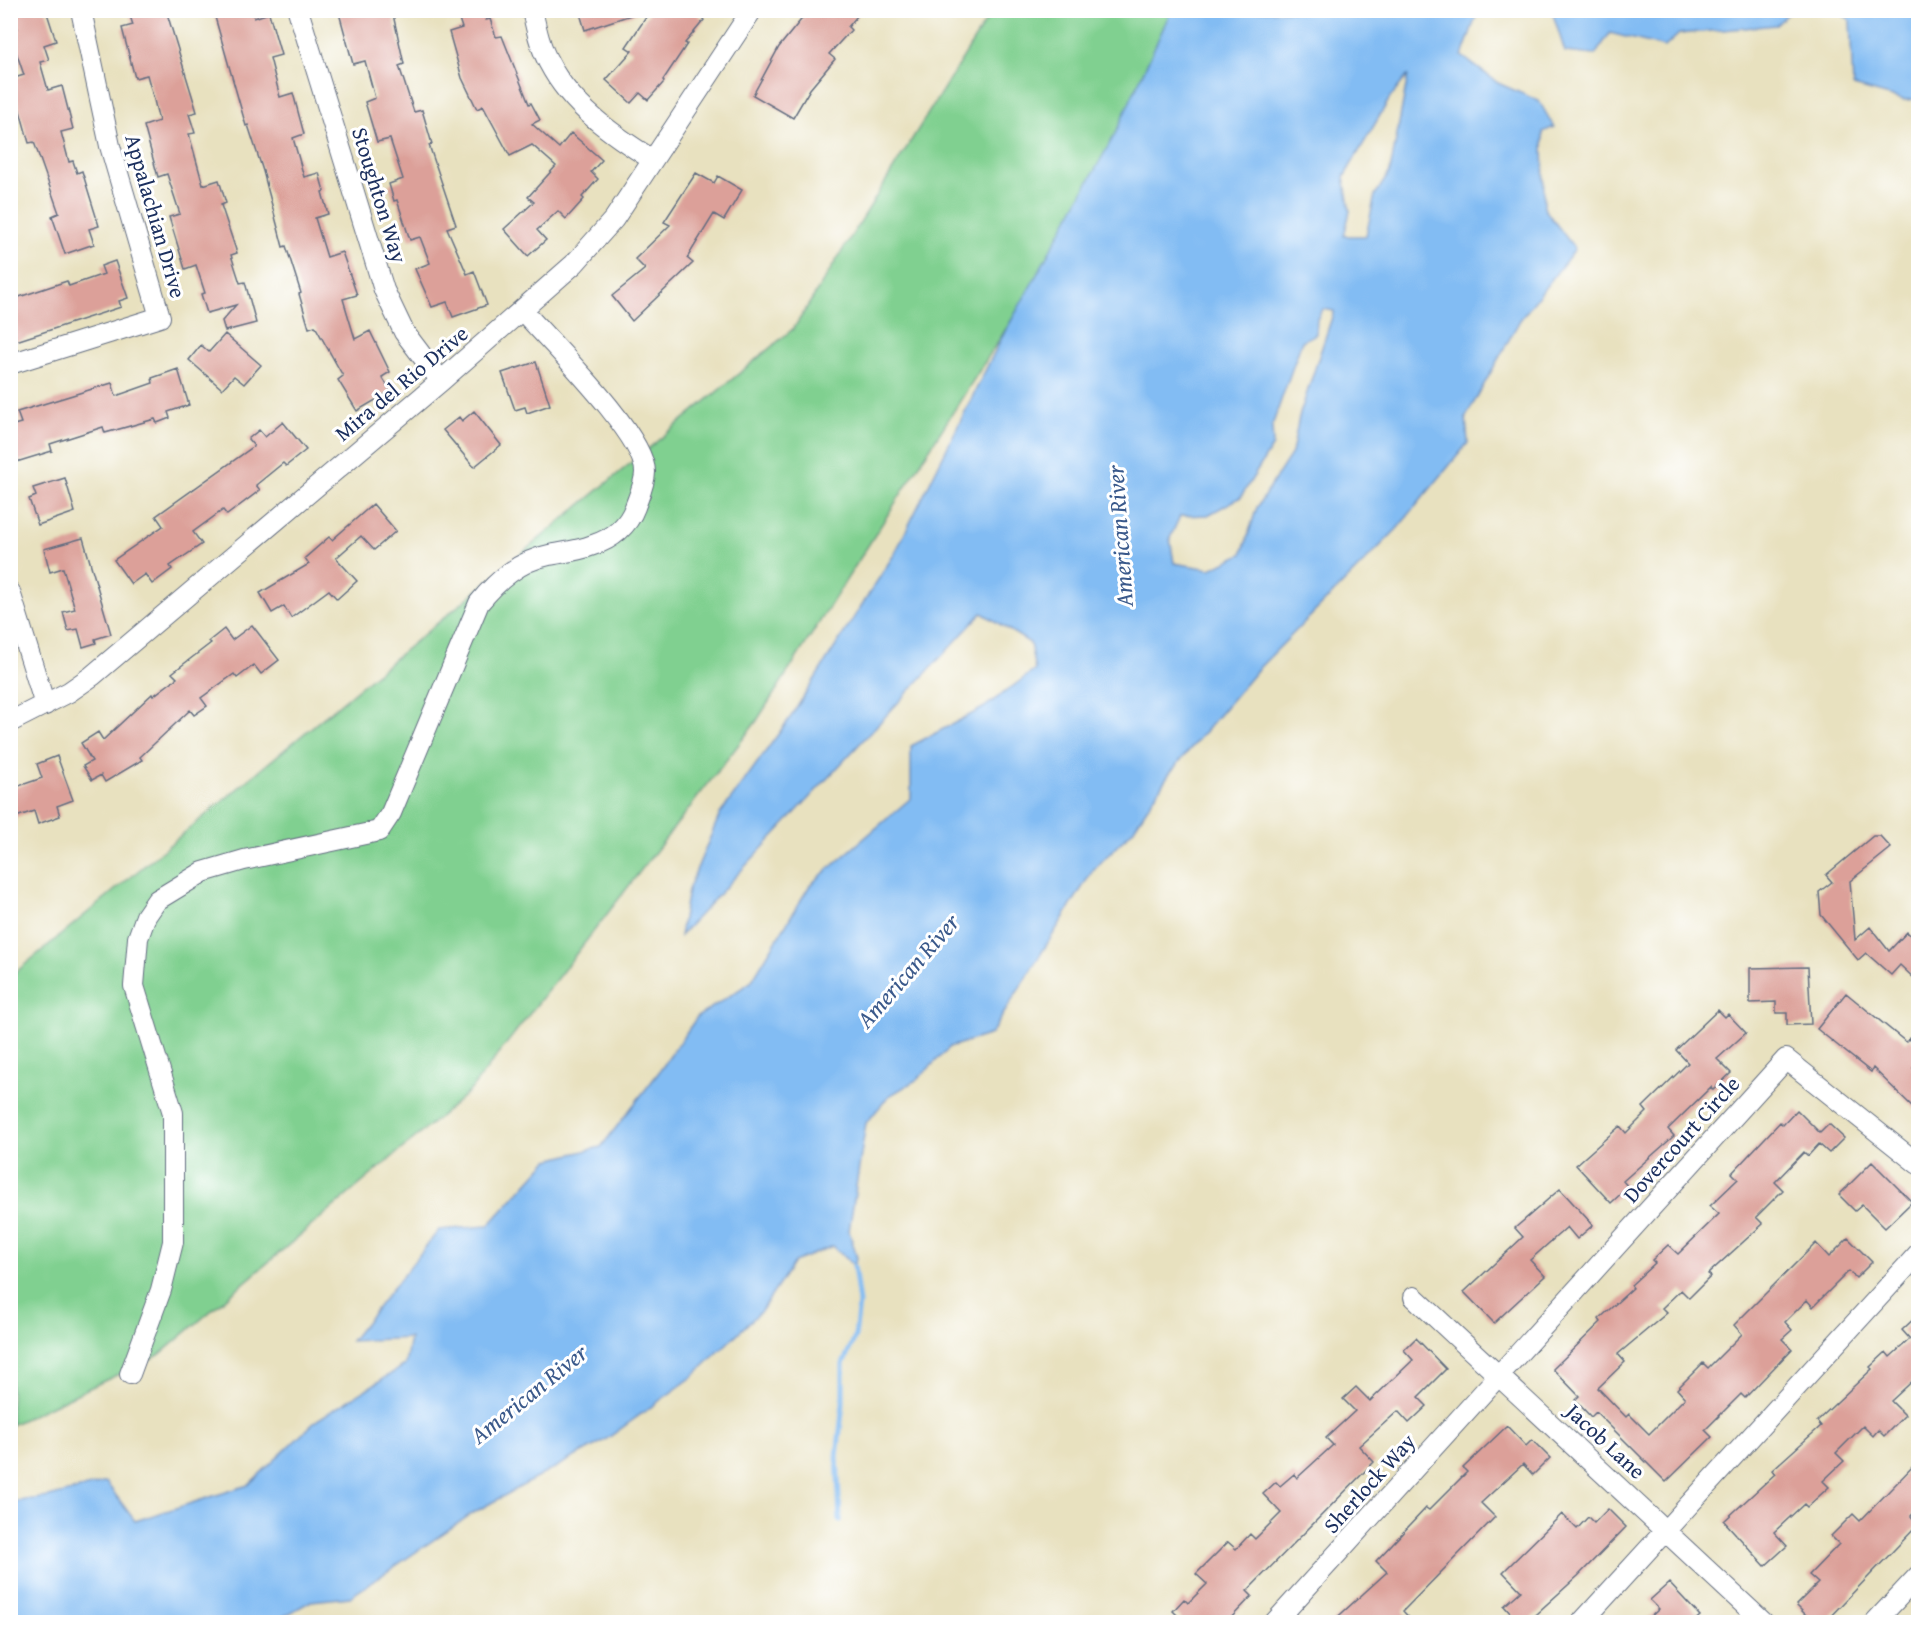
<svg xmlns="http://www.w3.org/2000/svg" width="1929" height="1633" viewBox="0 0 1929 1633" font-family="'Gentium Book Plus',serif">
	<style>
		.green { fill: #80d090; stroke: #4e8077; stroke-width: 1.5 }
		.water { fill: #82bcf3; stroke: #4e76a8; stroke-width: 1.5; fill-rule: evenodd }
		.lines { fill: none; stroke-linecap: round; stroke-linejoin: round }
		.stream { stroke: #82bcf3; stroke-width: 5 }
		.building { fill: #dca099 }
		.minor-casing { stroke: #636d80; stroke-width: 22 }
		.minor { stroke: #fff; stroke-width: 20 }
		.labels { text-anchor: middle; stroke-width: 6; stroke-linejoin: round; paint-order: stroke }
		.street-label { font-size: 22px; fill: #1b2f5e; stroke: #fff }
		.water-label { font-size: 24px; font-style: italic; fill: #3a598b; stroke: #fff }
	</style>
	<rect width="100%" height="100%" fill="#fff"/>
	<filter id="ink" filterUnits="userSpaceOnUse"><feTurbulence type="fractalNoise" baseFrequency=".0167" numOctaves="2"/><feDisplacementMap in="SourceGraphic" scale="12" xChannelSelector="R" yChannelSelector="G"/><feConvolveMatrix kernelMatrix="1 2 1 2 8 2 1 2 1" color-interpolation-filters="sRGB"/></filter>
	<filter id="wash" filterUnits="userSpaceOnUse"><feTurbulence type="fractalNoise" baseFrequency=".008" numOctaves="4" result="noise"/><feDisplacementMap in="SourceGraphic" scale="24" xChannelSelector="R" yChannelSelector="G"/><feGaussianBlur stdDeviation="1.35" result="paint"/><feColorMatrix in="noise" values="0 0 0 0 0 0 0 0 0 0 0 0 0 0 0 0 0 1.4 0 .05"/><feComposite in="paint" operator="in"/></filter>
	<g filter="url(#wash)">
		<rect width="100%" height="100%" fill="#e8e1bf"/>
		<path class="green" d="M992,11H1208L756,722L469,1092L159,1355L11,1425V976L794,328Z"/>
		<path class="water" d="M1171,11H1478L1462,56L1498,83L1539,101L1554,127L1543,132L1544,208L1575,249L1520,320L1466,417L1468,443L1397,529L1258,669L1169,774L1133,830L1093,870L991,1034L950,1047L918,1079L889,1096L866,1123L849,1231L857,1258L854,1266L833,1246L794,1262L762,1310L691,1378L605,1440L473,1513L350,1597L311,1601L274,1622H11V1502L49,1497L106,1482L135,1521L248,1485L317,1420L405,1365L410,1338L351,1341L439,1230L488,1226L548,1160L601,1147L659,1072L697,1017L751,982L810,885L911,798V746L983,708L1035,670L1030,643L982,613L680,936L688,890L720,814L790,718L895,553L1000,341L1116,132ZM1408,75L1390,172L1375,195L1366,236H1344L1350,211L1344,177L1390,98ZM1323,309L1334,311L1299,417L1292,453L1257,507L1242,554L1210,569L1174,563L1170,538L1180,516L1208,515L1241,497L1273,445L1272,426L1302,341L1316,334L1317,319Z
			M1552,11V10L1791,11L1776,25L1679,34L1665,47L1610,33L1595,55L1565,52Z
			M1839,11H1918V99L1904,100L1853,86L1850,21Z"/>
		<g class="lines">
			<path class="stream" d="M840,1520L837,1456L843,1404V1364L855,1337L859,1303L854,1266"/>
		</g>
		<g id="blocks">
			<path class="building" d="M11,10H46L56,41L44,45L49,60L40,62L48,90L62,86L73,129L61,132L69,162L73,161L77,173L82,171L99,226L89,229L94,244L65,254L52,216L59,213L34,142L29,143L11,79L24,75L10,34V31L17,29Z
				M128,10H166L197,112L189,114L195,133L189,134L203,185L219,180L226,203L221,205L237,253L231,255L240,283L245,282L256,323L225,331L222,321L236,305L207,313L201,294L205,293L196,265L185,269L169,217L180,214L167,174L158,177L144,126L159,121L154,100L147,75L135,78L122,28L133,25Z
				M213,10H252L254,18L269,13L281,55L270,58L280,97L293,93L304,134L293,138L304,177L319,173L324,191L322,192L328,214L315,218L327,257L342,252L357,295L343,299L355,339L370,331L390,372L382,377L391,391L357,411L338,380L343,376L315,326L309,328L299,294L301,293L286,246L283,247L263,171L248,125L246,126Z
				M347,10H392L404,64L399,66L414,112L422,110L432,144L429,145L456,225L447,228L467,274L474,271L487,305L453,317L447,302L432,307L415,269L430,263L420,237L410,240L397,200L394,201L389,184L403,179L390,139L377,142L365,102L375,98L365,61L353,64L339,13Z
				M456,10H483L486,20L490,19L496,37L502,36L529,104L531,103L540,120L532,124L559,148L571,133L602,160L591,172L598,179L582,197L584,199L566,219L558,211L537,230L546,240L528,256L504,229L534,202L528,197L556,166L532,145L510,156L483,106L477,109L462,78L449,32L462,28Z
				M579,10H636L637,13L585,30Z
				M651,10H693L704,20L685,43L687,44L663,80L664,82L648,100L640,93L631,103L606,80L632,51L626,47Z
				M809,10H862L848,27L851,30L829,54L835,59L810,89L793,118L753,95L779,47Z
				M696,173L714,183L718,176L742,190L724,220L714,214L687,258L693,263L632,321L612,296L645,269L635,259L670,225L664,222Z
				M115,261L128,298L119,301L121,307L10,343V300L67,281L69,286L104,274L101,266Z
				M225,334L261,365L244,384L234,376L222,389L189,360L201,345L209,352Z
				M536,362L550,405L527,413L525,407L515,410L502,373Z
				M178,369L189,405L168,412L170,418L157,423L155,419L105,433L103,427L50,444L52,451L10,464V426L21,423L17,412L112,383L116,396L153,383L152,378Z
				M474,411L501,445L474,467L443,430L459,417L462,421Z
				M283,422L306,450L286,466L283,463L256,485L260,490L227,515L223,510L193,532L202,544L170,566L172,569L152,584L145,574L131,584L114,560L163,526L156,516L254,446L248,439L259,430L265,437Z
				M65,478L75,512L38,525L29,499L36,496L33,488Z
				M373,504L396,531L374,550L361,536L336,558L357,581L337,599L329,590L291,618L284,606L272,613L260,593L309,564L305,558L329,537L332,540Z
				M83,538L111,634L95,639L96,643L83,647L78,629L68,631L63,612L75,609L63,568L50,572L44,549Z
				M252,625L279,660L261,674L254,665L237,678L234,674L201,698L207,706L194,715L190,710L140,757L142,760L105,782L101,775L92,780L83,766L92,761L81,743L98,732L103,740L152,694L153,696L177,678L172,673L211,643L209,641L224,629L232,640Z
				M57,756L73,800L57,806L60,816L38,824L34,811L10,819V789L42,778L37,764Z
				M1873,836H1880L1891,848L1850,881L1855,940L1870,927L1889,951L1907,932L1918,942V982L1900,965L1891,975L1866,953L1858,960L1821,915L1819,892L1832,882L1826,875Z
				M1808,967L1811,1024L1787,1025V1013H1776V1002L1750,1003V968Z
				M1846,993L1906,1042L1910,1038L1918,1046V1062L1913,1068L1918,1074V1112L1873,1068L1871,1072L1817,1029Z
				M1718,1010L1725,1017L1728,1014L1746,1033L1717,1059L1731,1073L1713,1090L1711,1087L1668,1129L1674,1136L1623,1181L1628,1187L1611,1203L1576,1165L1620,1126L1626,1133L1647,1112L1643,1107L1688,1063L1676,1050Z
				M1797,1110L1820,1133L1829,1124L1844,1138L1829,1153L1819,1144L1808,1156L1804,1152L1775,1182L1783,1190L1756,1217L1763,1224L1708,1274L1711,1276L1689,1298L1681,1290L1662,1308L1667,1313L1618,1354L1625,1362L1598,1388L1626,1417L1629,1414L1649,1434L1685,1398L1677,1389L1703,1363L1708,1368L1742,1334L1734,1325L1816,1243L1829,1257L1848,1238L1872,1262L1856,1278L1849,1271L1813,1307L1807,1300L1785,1322L1792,1330L1782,1339L1792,1349L1745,1398L1741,1394L1705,1430L1712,1437L1666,1482L1596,1412L1591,1417L1575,1400L1579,1396L1553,1369L1601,1322L1599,1319L1633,1288L1631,1285L1655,1263L1652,1260L1668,1245L1678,1254L1719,1214L1710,1206L1738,1179L1732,1173L1780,1122L1783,1125Z
				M1872,1162L1912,1202L1885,1228L1862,1205L1855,1211L1839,1195Z
				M1560,1189L1593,1225L1577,1239L1567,1227L1530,1260L1545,1276L1494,1323L1464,1292L1523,1237L1515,1228Z
				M1918,1315V1376L1891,1401L1905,1415L1884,1436L1878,1430L1873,1436L1863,1426L1836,1453L1844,1461L1823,1481L1829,1487L1807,1507L1804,1504L1774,1532L1787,1546L1765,1566L1724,1521L1775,1474L1772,1470L1821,1426L1817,1421L1872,1369L1870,1367L1886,1352L1890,1357L1910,1339L1902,1330Z
				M1416,1338L1446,1369L1418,1397L1427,1406L1409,1423L1398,1411L1359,1446L1374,1462L1247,1591L1252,1596L1226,1623H1185L1173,1611L1184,1599L1188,1603L1207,1584L1196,1574L1228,1542L1236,1549L1250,1534L1255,1539L1281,1513L1263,1494L1276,1482L1280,1486L1294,1474L1297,1478L1333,1445L1326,1438L1355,1411L1343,1399L1356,1387L1370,1401L1413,1360L1404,1350Z
				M1507,1426L1526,1446L1532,1440L1550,1458L1533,1475L1523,1464L1481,1503L1495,1517L1403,1611L1414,1623H1331L1387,1572L1376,1561L1426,1508L1429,1510L1467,1472L1463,1468Z
				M1918,1461V1508L1911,1516L1918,1525L1824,1623H1814L1796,1605L1818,1583L1809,1575L1839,1544L1831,1536L1853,1514L1860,1521Z
				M1608,1509L1626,1527L1578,1576L1526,1623H1519L1504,1606L1521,1591L1503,1572L1562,1514L1577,1529L1588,1517L1594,1523Z
				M1669,1583L1700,1616L1692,1623H1644L1659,1609L1650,1600Z"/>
		</g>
	</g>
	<g filter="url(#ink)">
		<use href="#blocks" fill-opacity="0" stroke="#636d80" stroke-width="1.5"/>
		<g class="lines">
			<defs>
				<path id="minor" d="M298,10L384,290L404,332L441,381
					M532,10C536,28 540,47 549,63C571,106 613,135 653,160
					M10,364L160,317L110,146L81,10
					M10,592L45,705
					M10,722L69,692L92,676L441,381L574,264L614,219L752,10
					M1414,1297L1763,1622
					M130,1374L161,1290L173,1242V1113L134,986L138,938L146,916L157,900L203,872L244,860L379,831L391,813L479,603C498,580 519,561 549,555C564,552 578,551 593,545C612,539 628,526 635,507C639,496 645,483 645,472C645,435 549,341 522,310
					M1275,1622L1786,1059L1918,1164
					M1582,1622L1918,1254
					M1875,1622L1918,1576"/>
			</defs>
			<use href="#minor" class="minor-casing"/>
			<use href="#minor" class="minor"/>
		</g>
	</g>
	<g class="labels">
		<g class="street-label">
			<text transform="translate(380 195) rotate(73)" y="8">Stoughton Way</text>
			<text transform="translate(156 216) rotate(74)" y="8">Appalachian Drive</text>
			<text transform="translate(401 383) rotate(-40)" y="8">Mira del Rio Drive</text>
			<text transform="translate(1681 1139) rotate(-48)" y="8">Dovercourt Circle</text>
			<text transform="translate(1606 1441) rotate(43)" y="8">Jacob Lane</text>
			<text transform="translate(1369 1483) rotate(-48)" y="8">Sherlock Way</text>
		</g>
		<g class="water-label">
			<text transform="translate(1120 536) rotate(-94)" y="8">American River</text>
			<text transform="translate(908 971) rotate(-49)" y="8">American River</text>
			<text transform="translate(529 1394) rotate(-39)" y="8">American River</text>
		</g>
	</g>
	<rect width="1929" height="1633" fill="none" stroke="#fff" stroke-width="36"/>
</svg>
